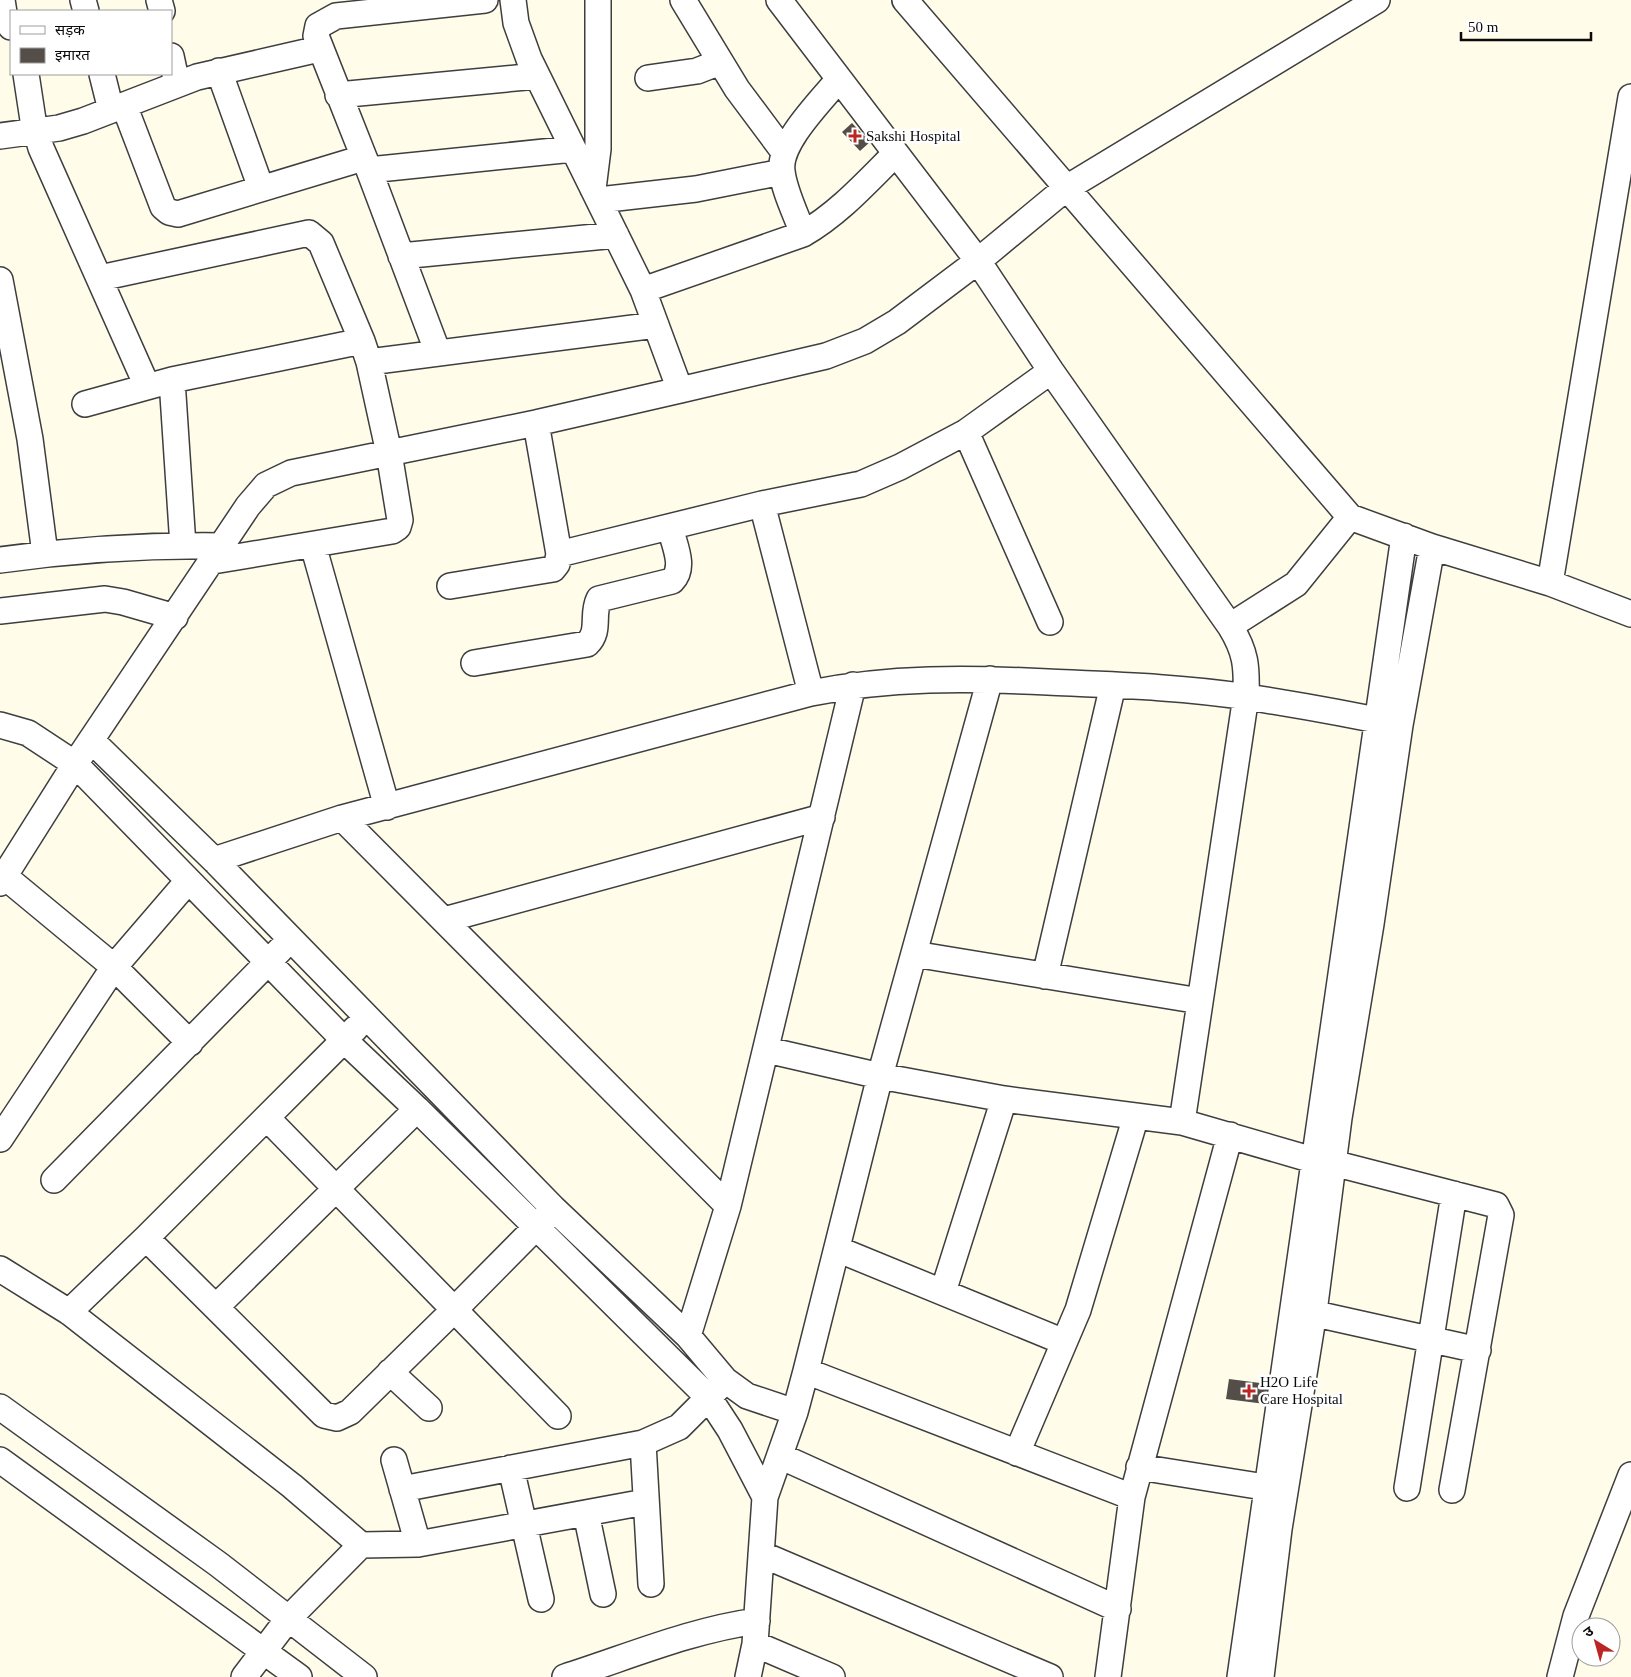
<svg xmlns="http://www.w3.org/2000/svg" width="1631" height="1677" viewBox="0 0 1631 1677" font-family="'Times New Roman','Noto Sans Devanagari',serif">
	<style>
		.building { fill: #544d48 }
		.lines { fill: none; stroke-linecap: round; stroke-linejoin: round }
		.minor-casing { stroke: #3e3e3e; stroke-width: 28 }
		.minor { stroke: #fff; stroke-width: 25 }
		.poi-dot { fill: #bb2523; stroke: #fff; stroke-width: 2 }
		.labels { text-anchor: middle; stroke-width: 5; stroke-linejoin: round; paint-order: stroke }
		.poi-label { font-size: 15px; fill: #0b0b0b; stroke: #fff; text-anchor: start }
	</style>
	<rect width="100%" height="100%" fill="#fffcea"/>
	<path class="building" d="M852,123L870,142L860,151L842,132Z
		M1229,1379L1268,1384L1265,1404L1226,1399Z"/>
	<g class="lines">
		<defs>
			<path id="minor" d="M2,0L5,19L11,27
				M83,0L86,11
				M159,0L162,11
				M513,0L516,23L529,59L643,290L680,390
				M683,0L737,89L784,152
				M779,0L978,261L1051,371L1230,626C1246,652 1247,666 1246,696L1182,1122
				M905,0L1350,517L1432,547L1550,583L1631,614
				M171,56L177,84
				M219,71L261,188
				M26,74L33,120L41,148L147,386
				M102,74L111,110
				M648,78L697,71L720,62
				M338,95L537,76
				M124,105L163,207L169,212L178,214L363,158
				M0,136L59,128L83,121L197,77L319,49
				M369,170L573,149
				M593,189L598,149V0
				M599,200L696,189L782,172
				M803,234C796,214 784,191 782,171C778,143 821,101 838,80
				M401,256L616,235
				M100,278L309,233L321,243L362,341L369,362L389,453L400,520L398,527L392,531L213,561
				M0,280L30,439L45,554
				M643,290L803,234C838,214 866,183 895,154
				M438,353L369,170L316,36L318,26L336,16L485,0
				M369,362L656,325
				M172,380L183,546
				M85,404L172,380L362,341
				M966,432L1050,622
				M762,504L811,693
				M313,545L387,807
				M559,554L762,504L861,484L900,467L966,432L1051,371
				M0,560C73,550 148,545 222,546
				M1550,583L1631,97
				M450,586L553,569L557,564L559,554L536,423
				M0,611L105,599L123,602L175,617
				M1230,626L1296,584L1350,517
				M474,663L587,644C601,631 591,615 599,599L672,581C686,567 674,545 670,527
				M0,725L28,733L75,764L344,1040L417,1109L709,1398L730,1430L765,1497
				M91,740L214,860L553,1208L688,1336L725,1380L747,1396L795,1412
				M342,818L728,1206
				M214,860L342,818L811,693C890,677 968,678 1048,682C1114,685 1182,687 1247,697C1298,705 1349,714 1400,725
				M4,876L114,967L190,1043
				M0,883L75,764L248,506L266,485L291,473L536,423L680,390L826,356L865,341L897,322L978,261L1065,189L1377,0
				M444,920L822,817
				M914,954L1200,1001
				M1045,976L1113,685
				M767,1050L880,1076L1004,1099L1182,1122L1313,1160L1333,1163L1496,1205L1501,1215L1452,1490
				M267,1118L558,1416
				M0,1139L114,967L188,881
				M54,1180L280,950
				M146,1238L324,1415L337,1418L350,1412L455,1309L547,1216
				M837,1249L1064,1342
				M0,1269L69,1312L292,1486L361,1545L418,1544L645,1502
				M943,1292L1004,1099
				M217,1306L417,1109
				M1298,1310L1478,1350
				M69,1312L146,1238L355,1029
				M688,1336L728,1206L853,685
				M806,1371L1132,1497
				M390,1372L429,1408
				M0,1407L218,1564L364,1677
				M643,1443L651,1584
				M1017,1453L1078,1310L1136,1116
				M780,1456L1118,1609
				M0,1460L299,1677
				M394,1460L418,1544
				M1139,1467L1283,1490
				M511,1468L541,1599
				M1407,1488L1454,1194
				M402,1489L643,1443L679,1427L720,1386
				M586,1513L603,1594
				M761,1554L1050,1677
				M755,1644L832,1677
				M244,1677L288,1619L361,1545
				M565,1677C628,1657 691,1630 757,1621
				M748,1677L755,1644L765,1497L795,1412L806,1371L880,1076L990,679
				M1108,1677L1132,1497L1230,1135
				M1240,1677L1404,536
				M1261,1677L1279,1529L1314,1312L1339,1118L1371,924L1400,725L1432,547
				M1560,1677L1576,1616L1631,1475"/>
		</defs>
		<use href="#minor" class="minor-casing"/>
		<use href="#minor" class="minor"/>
	</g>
	<g class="poi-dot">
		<path d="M852.5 128.5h5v5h5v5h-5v5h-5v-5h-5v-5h5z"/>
		<path d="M1246.5 1383.5h5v5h5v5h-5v5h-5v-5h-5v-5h5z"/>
	</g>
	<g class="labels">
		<g class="poi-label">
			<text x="866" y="141">Sakshi Hospital</text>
			<text x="1260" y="1387">H2O Life<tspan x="1260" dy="17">Care Hospital</tspan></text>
		</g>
	</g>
	<rect x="10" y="10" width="162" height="65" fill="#ffffff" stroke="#9d9d9d"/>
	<rect x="20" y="26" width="25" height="8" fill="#ffffff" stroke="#9d9d9d"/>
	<text x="55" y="35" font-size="15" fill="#0b0b0b">सड़क</text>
	<rect x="20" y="48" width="25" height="15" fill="#544d48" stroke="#9d9d9d"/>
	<text x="55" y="60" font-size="15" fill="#0b0b0b">इमारत</text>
	<g transform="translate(1596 1642) rotate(323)"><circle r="24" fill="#ffffff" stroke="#9d9d9d"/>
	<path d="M0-4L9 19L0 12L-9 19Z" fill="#bb2523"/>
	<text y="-8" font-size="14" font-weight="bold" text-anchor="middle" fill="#0b0b0b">उ</text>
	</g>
	<path d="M1461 32v8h130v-8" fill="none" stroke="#0b0b0b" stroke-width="2.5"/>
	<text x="1468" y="32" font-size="15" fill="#0b0b0b" stroke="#ffffff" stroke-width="4" paint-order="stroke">50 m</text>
</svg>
